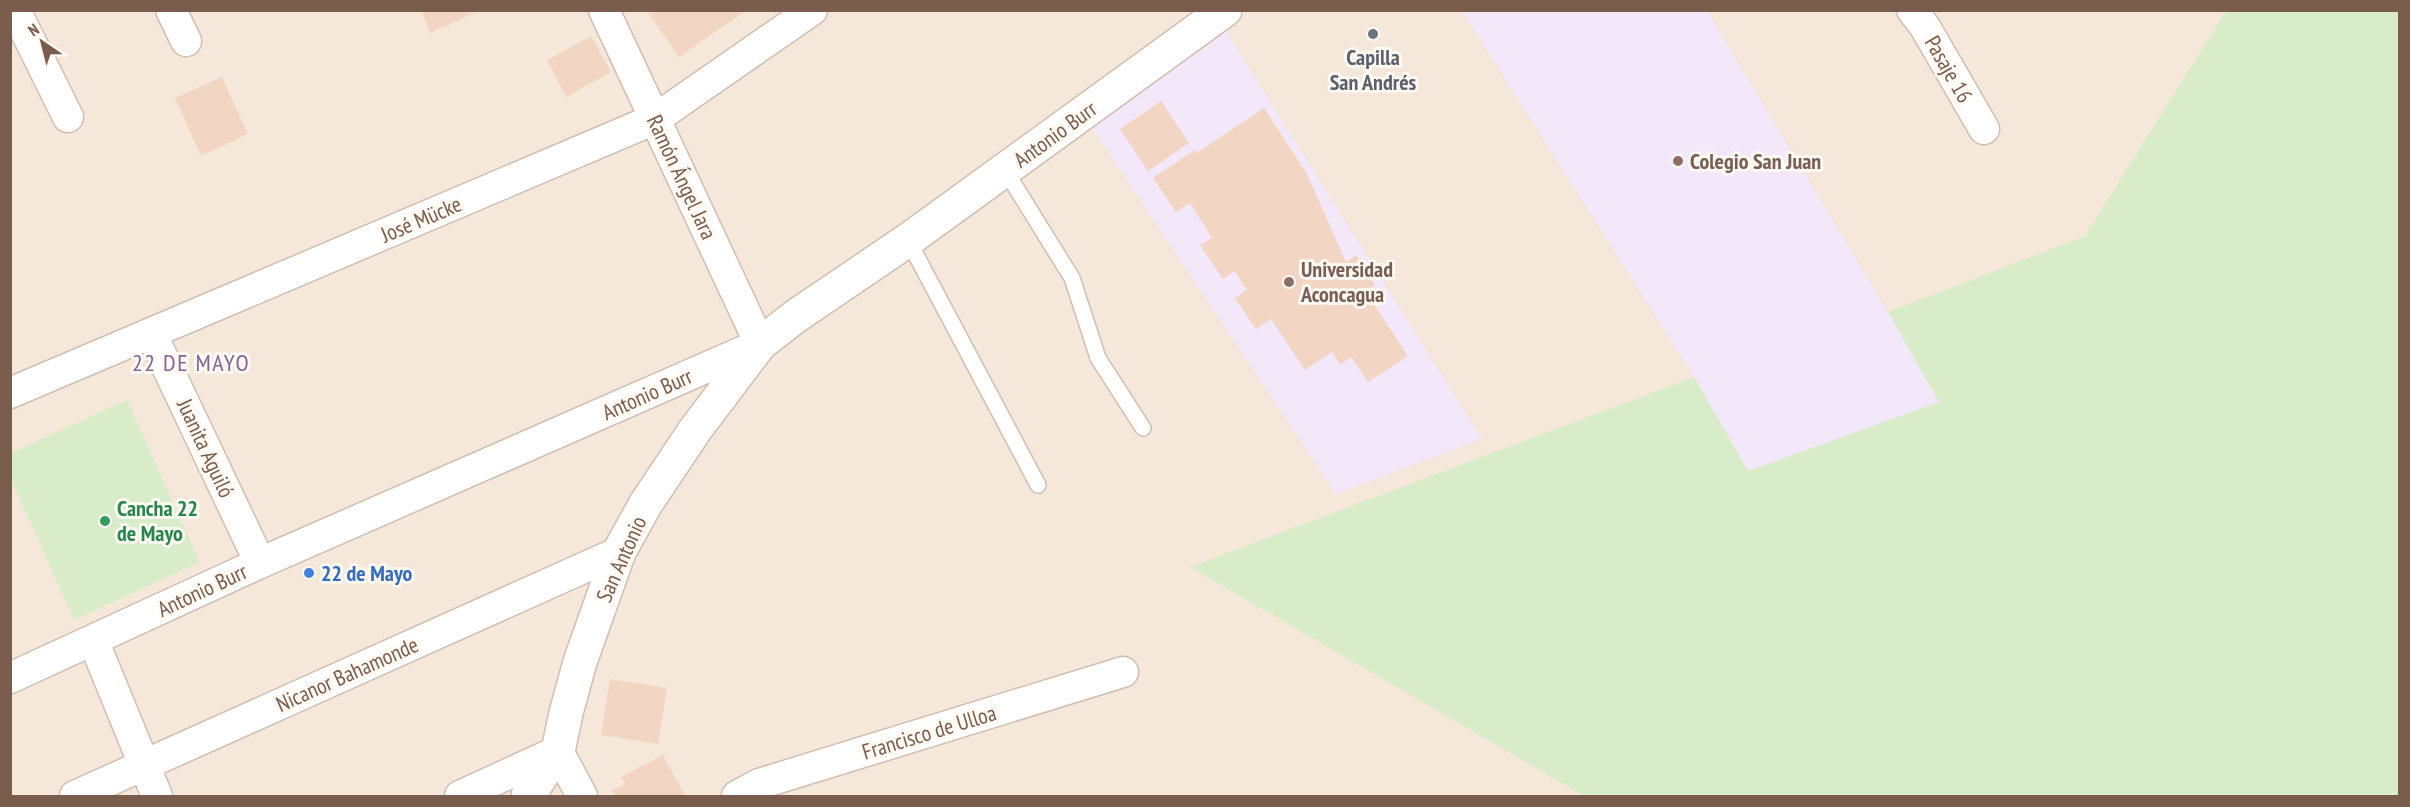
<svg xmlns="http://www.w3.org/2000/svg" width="2410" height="807" viewBox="0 0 2410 807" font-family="'PT Sans Narrow',sans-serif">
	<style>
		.residential { fill: #f5e8da }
		.education { fill: #f3e8fa }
		.green { fill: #d8ecc9 }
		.building { fill: #f3d5c3 }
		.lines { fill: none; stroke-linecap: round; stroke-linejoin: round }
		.service-casing { stroke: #d1beb0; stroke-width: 18 }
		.minor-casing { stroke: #d1beb0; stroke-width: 33 }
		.tertiary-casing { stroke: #d1beb0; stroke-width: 36 }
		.service { stroke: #fff; stroke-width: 15 }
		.minor { stroke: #fff; stroke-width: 30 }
		.tertiary { stroke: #fff; stroke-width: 33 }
		.worship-dot { fill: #6b7280; stroke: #fffaf3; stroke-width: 2 }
		.education-dot { fill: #8d6e63; stroke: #fffaf3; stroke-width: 2 }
		.leisure-dot { fill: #2e9e5b; stroke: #fffaf3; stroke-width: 2 }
		.shop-dot { fill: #3f7fe0; stroke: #fffaf3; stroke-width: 2 }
		.labels { text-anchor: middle; stroke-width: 6; stroke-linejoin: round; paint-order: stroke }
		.worship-label { font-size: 22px; font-weight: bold; fill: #5b616d; stroke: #fffaf3 }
		.street-label { font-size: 22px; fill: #7a5c4d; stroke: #fffaf3 }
		.education-label { font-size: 22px; font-weight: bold; fill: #785e54; stroke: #fffaf3; text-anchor: start }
		.leisure-label { font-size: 22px; font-weight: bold; fill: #27864d; stroke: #fffaf3; text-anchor: start }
		.shop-label { font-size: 22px; font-weight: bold; fill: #366cbe; stroke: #fffaf3; text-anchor: start }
		.neighbourhood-label { font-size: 24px; letter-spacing: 1.5px; fill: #846695; stroke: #fffaf3 }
	</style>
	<rect width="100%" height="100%" fill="#fdf6ec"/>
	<path class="residential" d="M11,11H2399V796H11Z"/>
	<path class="education" d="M1462,11H1707L1888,312L1940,402L1748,471L1694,377Z
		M1224,28L1482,439L1336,494L1091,126Z"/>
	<path class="green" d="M2226,11H2399V796H1584L1190,567L1694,377L1748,471L1939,402L1888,312L2085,236Z
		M127,400L200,562L74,620L11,479V453Z"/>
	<path class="building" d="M421,10H481L430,33Z
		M646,10H747L679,57Z
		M591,36L611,72L566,97L547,60Z
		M222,77L248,134L201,156L175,98Z
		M1161,101L1189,143L1148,171L1120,129Z
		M1264,108L1306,172L1346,262L1356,255L1375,285L1365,291L1408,356L1368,382L1351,357L1340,365L1332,352L1305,370L1271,319L1256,329L1235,298L1247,290L1234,271L1223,279L1200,245L1212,238L1190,203L1176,212L1153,178L1195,150L1197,153Z
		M610,679L667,688L658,744L601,735Z
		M663,755L685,796H615L612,791L625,784L621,777Z"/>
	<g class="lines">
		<defs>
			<path id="service" d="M1005,170L1072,278L1098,358L1143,428
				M908,240L1038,485"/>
			<path id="minor" d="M15,10L68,117
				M171,10L186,41
				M1912,10L1925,27L1984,129
				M151,333L260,563
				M10,393L655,119L812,10
				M93,640L157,796
				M10,678L260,563L760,344L604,10
				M75,796L619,552
				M460,796L558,751L582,796
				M737,796L759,784L1123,672"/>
			<path id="tertiary" d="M528,796L558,751L566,713L580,662L619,552L645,505L695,430L760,344L796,316L908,240L1225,10"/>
		</defs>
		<use href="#service" class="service-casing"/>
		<use href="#minor" class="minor-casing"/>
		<use href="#tertiary" class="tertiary-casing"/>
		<use href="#service" class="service"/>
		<use href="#minor" class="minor"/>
		<use href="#tertiary" class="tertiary"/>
	</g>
	<circle class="worship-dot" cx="1373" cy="34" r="6"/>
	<g class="education-dot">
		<circle cx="1678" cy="161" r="6"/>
		<circle cx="1289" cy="282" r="6"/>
	</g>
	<circle class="leisure-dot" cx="105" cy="521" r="6"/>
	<circle class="shop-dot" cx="309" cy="573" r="6"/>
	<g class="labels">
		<g class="worship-label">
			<text x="1373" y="65">Capilla<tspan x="1373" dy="25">San Andrés</tspan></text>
		</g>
		<g class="street-label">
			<text transform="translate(1949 69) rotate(60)" y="8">Pasaje 16</text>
			<text transform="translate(1055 134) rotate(-36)" y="8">Antonio Burr</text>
			<text transform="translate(682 177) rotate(65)" y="8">Ramón Ángel Jara</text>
			<text transform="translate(421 219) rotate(-23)" y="8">José Mücke</text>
			<text transform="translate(647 394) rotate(-24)" y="8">Antonio Burr</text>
			<text transform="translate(206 448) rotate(65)" y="8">Juanita Aguiló</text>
			<text transform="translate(621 559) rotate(-66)" y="8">San Antonio</text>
			<text transform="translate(202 590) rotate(-25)" y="8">Antonio Burr</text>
			<text transform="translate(347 674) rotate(-24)" y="8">Nicanor Bahamonde</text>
			<text transform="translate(929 732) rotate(-17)" y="8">Francisco de Ulloa</text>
		</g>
		<g class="education-label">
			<text x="1690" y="169">Colegio San Juan</text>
			<text x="1301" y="277">Universidad<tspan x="1301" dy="25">Aconcagua</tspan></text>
		</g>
		<g class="leisure-label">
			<text x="117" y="516">Cancha 22<tspan x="117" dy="25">de Mayo</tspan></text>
		</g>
		<g class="shop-label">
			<text x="321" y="581">22 de Mayo</text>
		</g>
		<g class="neighbourhood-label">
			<text x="191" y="371">22 DE MAYO</text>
		</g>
	</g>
	<rect width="2410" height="807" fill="none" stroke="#7a5c4d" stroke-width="24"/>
	<g transform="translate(42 42) rotate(325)" stroke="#fffaf3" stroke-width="4.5" paint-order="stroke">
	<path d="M0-4.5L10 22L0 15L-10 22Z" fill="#7a5c4d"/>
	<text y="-9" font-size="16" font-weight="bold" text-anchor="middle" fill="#7a5c4d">N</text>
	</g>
</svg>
